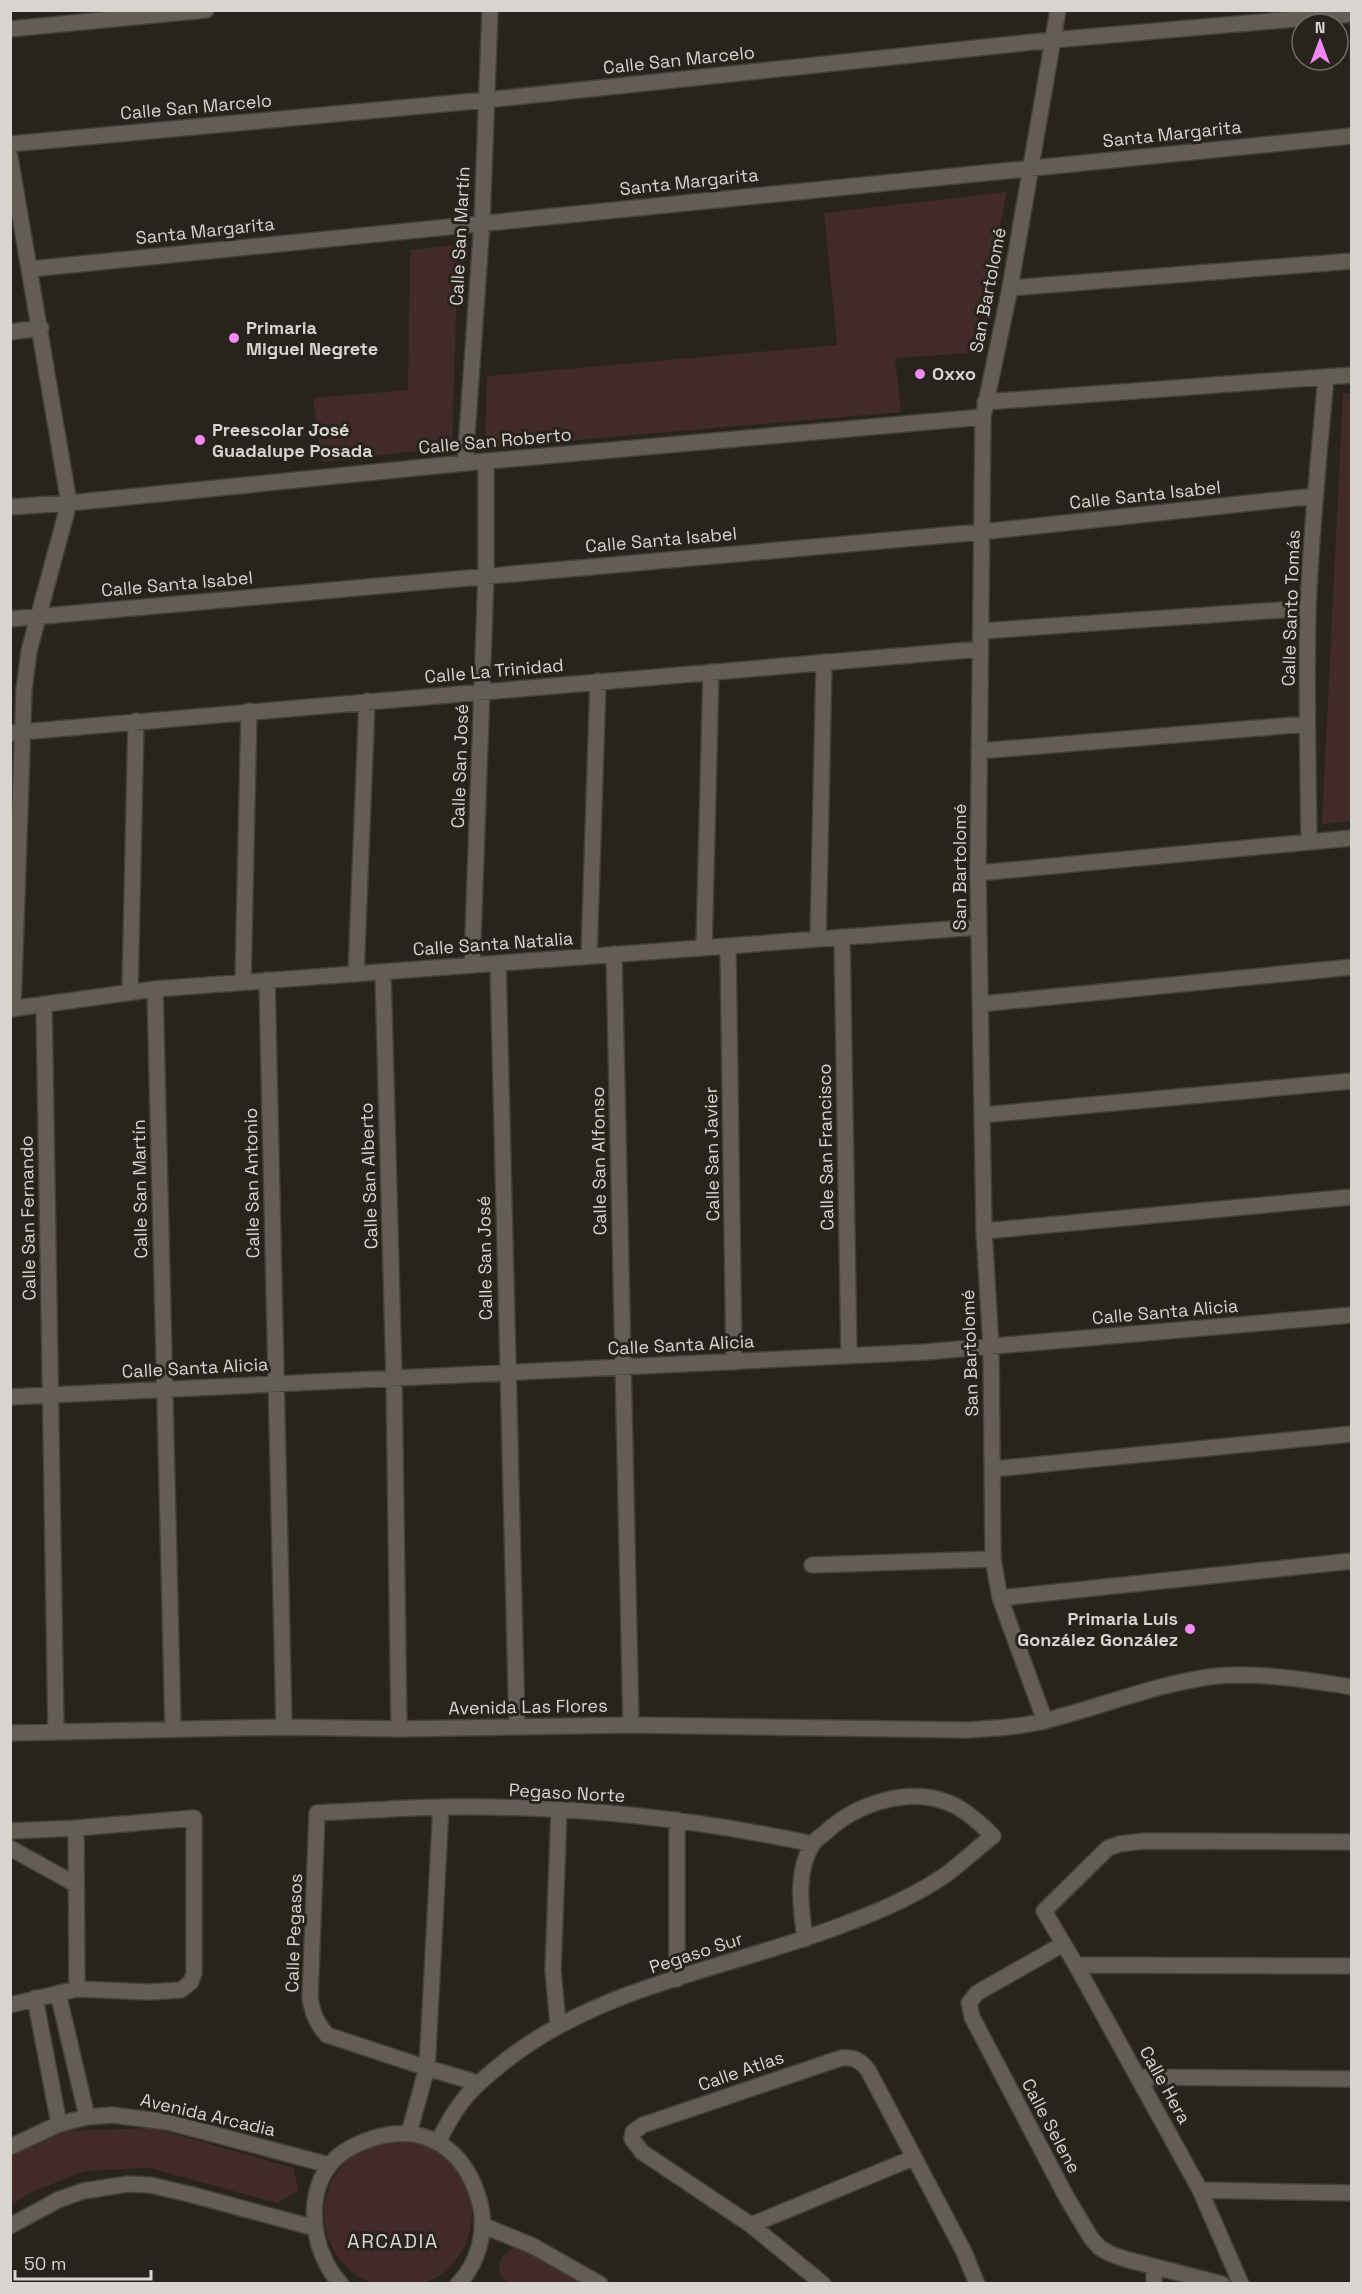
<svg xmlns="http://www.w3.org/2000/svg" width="1362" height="2294" viewBox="0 0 1362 2294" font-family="'Space Grotesk',sans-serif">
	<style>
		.green { fill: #422b27 }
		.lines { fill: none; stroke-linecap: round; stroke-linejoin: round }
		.minor-casing { stroke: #45403a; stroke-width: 18 }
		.minor { stroke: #645d55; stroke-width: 15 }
		.poi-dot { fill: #f28af3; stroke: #28231c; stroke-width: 2 }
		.labels { text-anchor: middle; stroke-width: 6; stroke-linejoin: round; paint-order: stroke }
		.street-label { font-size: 18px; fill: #d8d4cf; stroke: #28231c }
		.poi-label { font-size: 18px; font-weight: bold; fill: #d8d4cf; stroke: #28231c; text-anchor: start }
		.neighbourhood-label { font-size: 20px; letter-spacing: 1.5px; fill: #d8d4cf; stroke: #28231c }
	</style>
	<rect width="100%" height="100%" fill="#28231c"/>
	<path class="green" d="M1007,192L972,353L895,358L901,412L485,448L487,376L837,345L824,213Z
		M458,245L452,447L321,462L313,398L408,390L410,250Z
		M1343,393H1351L1352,821L1322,824Z
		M153,2128L294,2168L298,2191L277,2203L150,2168L85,2171L32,2192L11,2205V2157L65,2131Z
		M324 2214a74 74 0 1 1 148 0a74 74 0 1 1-148 0Z
		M517,2247L530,2248L588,2283H509C492,2274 499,2250 517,2247Z"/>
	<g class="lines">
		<defs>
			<path id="minor" d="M10,29L206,10
				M10,144L486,100L1052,40L1352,14
				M10,157L69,503L29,651L24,690L13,1009
				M30,269L1352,136
				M1010,288L1352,261
				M10,332L41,328
				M985,402L1352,375
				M465,463L482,222L490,10
				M10,507L69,503L465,463L983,417
				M10,619L981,532L1315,496
				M981,631L1308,608
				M10,733L980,649
				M979,751L1307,724
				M1309,842C1308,764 1306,687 1308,609C1311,531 1319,454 1326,377
				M978,873L1352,838
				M842,937L849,1356
				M818,939L824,662
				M728,946L734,1362
				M704,947L711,672
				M614,954L631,1725
				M589,956L598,681
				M498,963L517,1727
				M472,965L486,575V461
				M383,972L394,1378L399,1729
				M356,974L367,701
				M267,980L284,1727
				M243,982L249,711
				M155,989L173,1729
				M130,991L136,721
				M44,1004L56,1732
				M980,1004L1352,967
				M10,1009L155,989L979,927
				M982,1115L1352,1081
				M984,1231L1352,1197
				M10,1397L925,1352L1352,1315
				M993,1469L1352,1434
				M812,1565L993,1559
				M1000,1598L1352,1561
				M1045,1721L1000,1598L993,1559L991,1347L984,1231L978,873L983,417L1010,288L1058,10
				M10,1733L284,1727L399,1729L631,1725L967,1730C994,1728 1022,1727 1048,1720C1103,1706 1159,1683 1216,1676C1258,1672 1309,1680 1352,1687
				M677,1820V1979
				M76,1828L77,1989
				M10,1831L76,1828L194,1818V1973L191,1982L181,1990L150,1992L77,1989L10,2005
				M10,1848L75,1884
				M1063,1944L977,1993L969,2003L972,2017L1067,2198L1091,2238L1100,2248L1111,2254L1125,2259L1222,2284
				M1076,1965L1352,1966
				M58,1993L87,2117
				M35,1998L59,2124
				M558,2025L553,1970L559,1810
				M1138,2077L1352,2079
				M478,2083L427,2068L327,2035C317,2024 313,2014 310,1999L317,1813C358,1811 399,1808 441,1807C565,1805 691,1818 813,1844
				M409,2133L427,2068L441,1807
				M438,2142C445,2128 452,2115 461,2103C473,2087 488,2075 504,2062C603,1983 735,1968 850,1922C880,1911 917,1894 944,1876C961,1864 976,1849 993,1836C981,1824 965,1809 949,1803C909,1786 856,1804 826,1832C821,1836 815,1840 812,1845C795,1873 801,1908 805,1939
				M10,2147L59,2124L87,2117L112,2115L168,2122L329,2165
				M1200,2190L1352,2193
				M482,2225L533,2246L600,2284
				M751,2225L913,2158
				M10,2226L58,2200L83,2191L128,2184L150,2185L189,2194L315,2228
				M341,2284C313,2255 304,2199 329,2166C339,2152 356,2144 371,2139C426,2121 466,2150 480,2203C487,2231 478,2264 458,2284
				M823,2284L751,2225L642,2152L632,2139L633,2132L643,2125L841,2058C854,2057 860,2060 868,2070L964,2252L977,2284
				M1154,2284V2267
				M1241,2284L1200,2190L1076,1965L1044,1911L1108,1848L1119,1844L1144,1841L1352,1842"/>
		</defs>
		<use href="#minor" class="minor-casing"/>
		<use href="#minor" class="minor"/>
	</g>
	<g class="poi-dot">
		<circle cx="234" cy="338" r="6"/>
		<circle cx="920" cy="374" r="6"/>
		<circle cx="200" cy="440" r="6"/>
		<circle cx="1190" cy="1629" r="6"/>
	</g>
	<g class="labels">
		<g class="street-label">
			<text transform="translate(679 60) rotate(-6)" y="6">Calle San Marcelo</text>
			<text transform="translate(196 107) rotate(-5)" y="6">Calle San Marcelo</text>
			<text transform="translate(1172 134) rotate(-6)" y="6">Santa Margarita</text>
			<text transform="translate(689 182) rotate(-6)" y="6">Santa Margarita</text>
			<text transform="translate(205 231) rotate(-6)" y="6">Santa Margarita</text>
			<text transform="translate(460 236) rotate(-87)" y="6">Calle San Martín</text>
			<text transform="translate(988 290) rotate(-79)" y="6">San Bartolomé</text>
			<text transform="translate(495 441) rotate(-5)" y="6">Calle San Roberto</text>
			<text transform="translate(1145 495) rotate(-6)" y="6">Calle Santa Isabel</text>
			<text transform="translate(661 540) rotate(-5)" y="6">Calle Santa Isabel</text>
			<text transform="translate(177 584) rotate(-5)" y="6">Calle Santa Isabel</text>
			<text transform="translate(1291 608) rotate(-88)" y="6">Calle Santo Tomás</text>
			<text transform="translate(494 671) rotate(-5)" y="6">Calle La Trinidad</text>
			<text transform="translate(460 766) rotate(-88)" y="6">Calle San José</text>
			<text transform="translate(960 867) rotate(-90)" y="6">San Bartolomé</text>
			<text transform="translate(493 944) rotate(-4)" y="6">Calle Santa Natalia</text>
			<text transform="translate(826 1147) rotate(-91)" y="6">Calle San Francisco</text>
			<text transform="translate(712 1154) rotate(-91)" y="6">Calle San Javier</text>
			<text transform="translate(599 1161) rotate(-91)" y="6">Calle San Alfonso</text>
			<text transform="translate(369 1176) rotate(-92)" y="6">Calle San Alberto</text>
			<text transform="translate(252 1183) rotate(-91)" y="6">Calle San Antonio</text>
			<text transform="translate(140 1189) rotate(-91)" y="6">Calle San Martín</text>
			<text transform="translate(28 1218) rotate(-91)" y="6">Calle San Fernando</text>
			<text transform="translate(485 1258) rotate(-91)" y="6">Calle San José</text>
			<text transform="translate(1165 1312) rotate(-5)" y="6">Calle Santa Alicia</text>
			<text transform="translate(681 1345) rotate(-3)" y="6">Calle Santa Alicia</text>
			<text transform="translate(970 1353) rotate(-92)" y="6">San Bartolomé</text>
			<text transform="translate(195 1368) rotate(-3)" y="6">Calle Santa Alicia</text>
			<text transform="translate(528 1707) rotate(-1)" y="6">Avenida Las Flores</text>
			<text transform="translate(567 1793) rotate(3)" y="6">Pegaso Norte</text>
			<text transform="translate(294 1933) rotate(-88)" y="6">Calle Pegasos</text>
			<text transform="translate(696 1953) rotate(-18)" y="6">Pegaso Sur</text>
			<text transform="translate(741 2071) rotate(-19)" y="6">Calle Atlas</text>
			<text transform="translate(1165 2085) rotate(61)" y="6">Calle Hera</text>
			<text transform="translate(208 2115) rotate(13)" y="6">Avenida Arcadia</text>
			<text transform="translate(1051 2126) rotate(62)" y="6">Calle Selene</text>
		</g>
		<g class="poi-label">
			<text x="246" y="334">Primaria<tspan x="246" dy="21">Miguel Negrete</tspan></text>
			<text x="932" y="380">Oxxo</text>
			<text x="212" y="436">Preescolar José<tspan x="212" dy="21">Guadalupe Posada</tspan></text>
			<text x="1178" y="1625" text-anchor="end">Primaria Luis<tspan x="1178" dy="21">González González</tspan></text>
		</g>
		<g class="neighbourhood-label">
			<text x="393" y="2248">ARCADIA</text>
		</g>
	</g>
	<rect width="1362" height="2294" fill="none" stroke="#d8d4cf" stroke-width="24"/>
	<g transform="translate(1320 42)"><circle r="28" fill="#28231c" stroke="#6e6a64" stroke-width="1.5"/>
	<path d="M0-4.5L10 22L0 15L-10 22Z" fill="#f28af3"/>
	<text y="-9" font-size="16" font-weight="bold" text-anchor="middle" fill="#d8d4cf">N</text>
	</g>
	<path d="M15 2270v9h136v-9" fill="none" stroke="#d8d4cf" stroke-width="3"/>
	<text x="24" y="2270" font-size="18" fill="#d8d4cf" stroke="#28231c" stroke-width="4.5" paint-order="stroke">50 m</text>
</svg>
